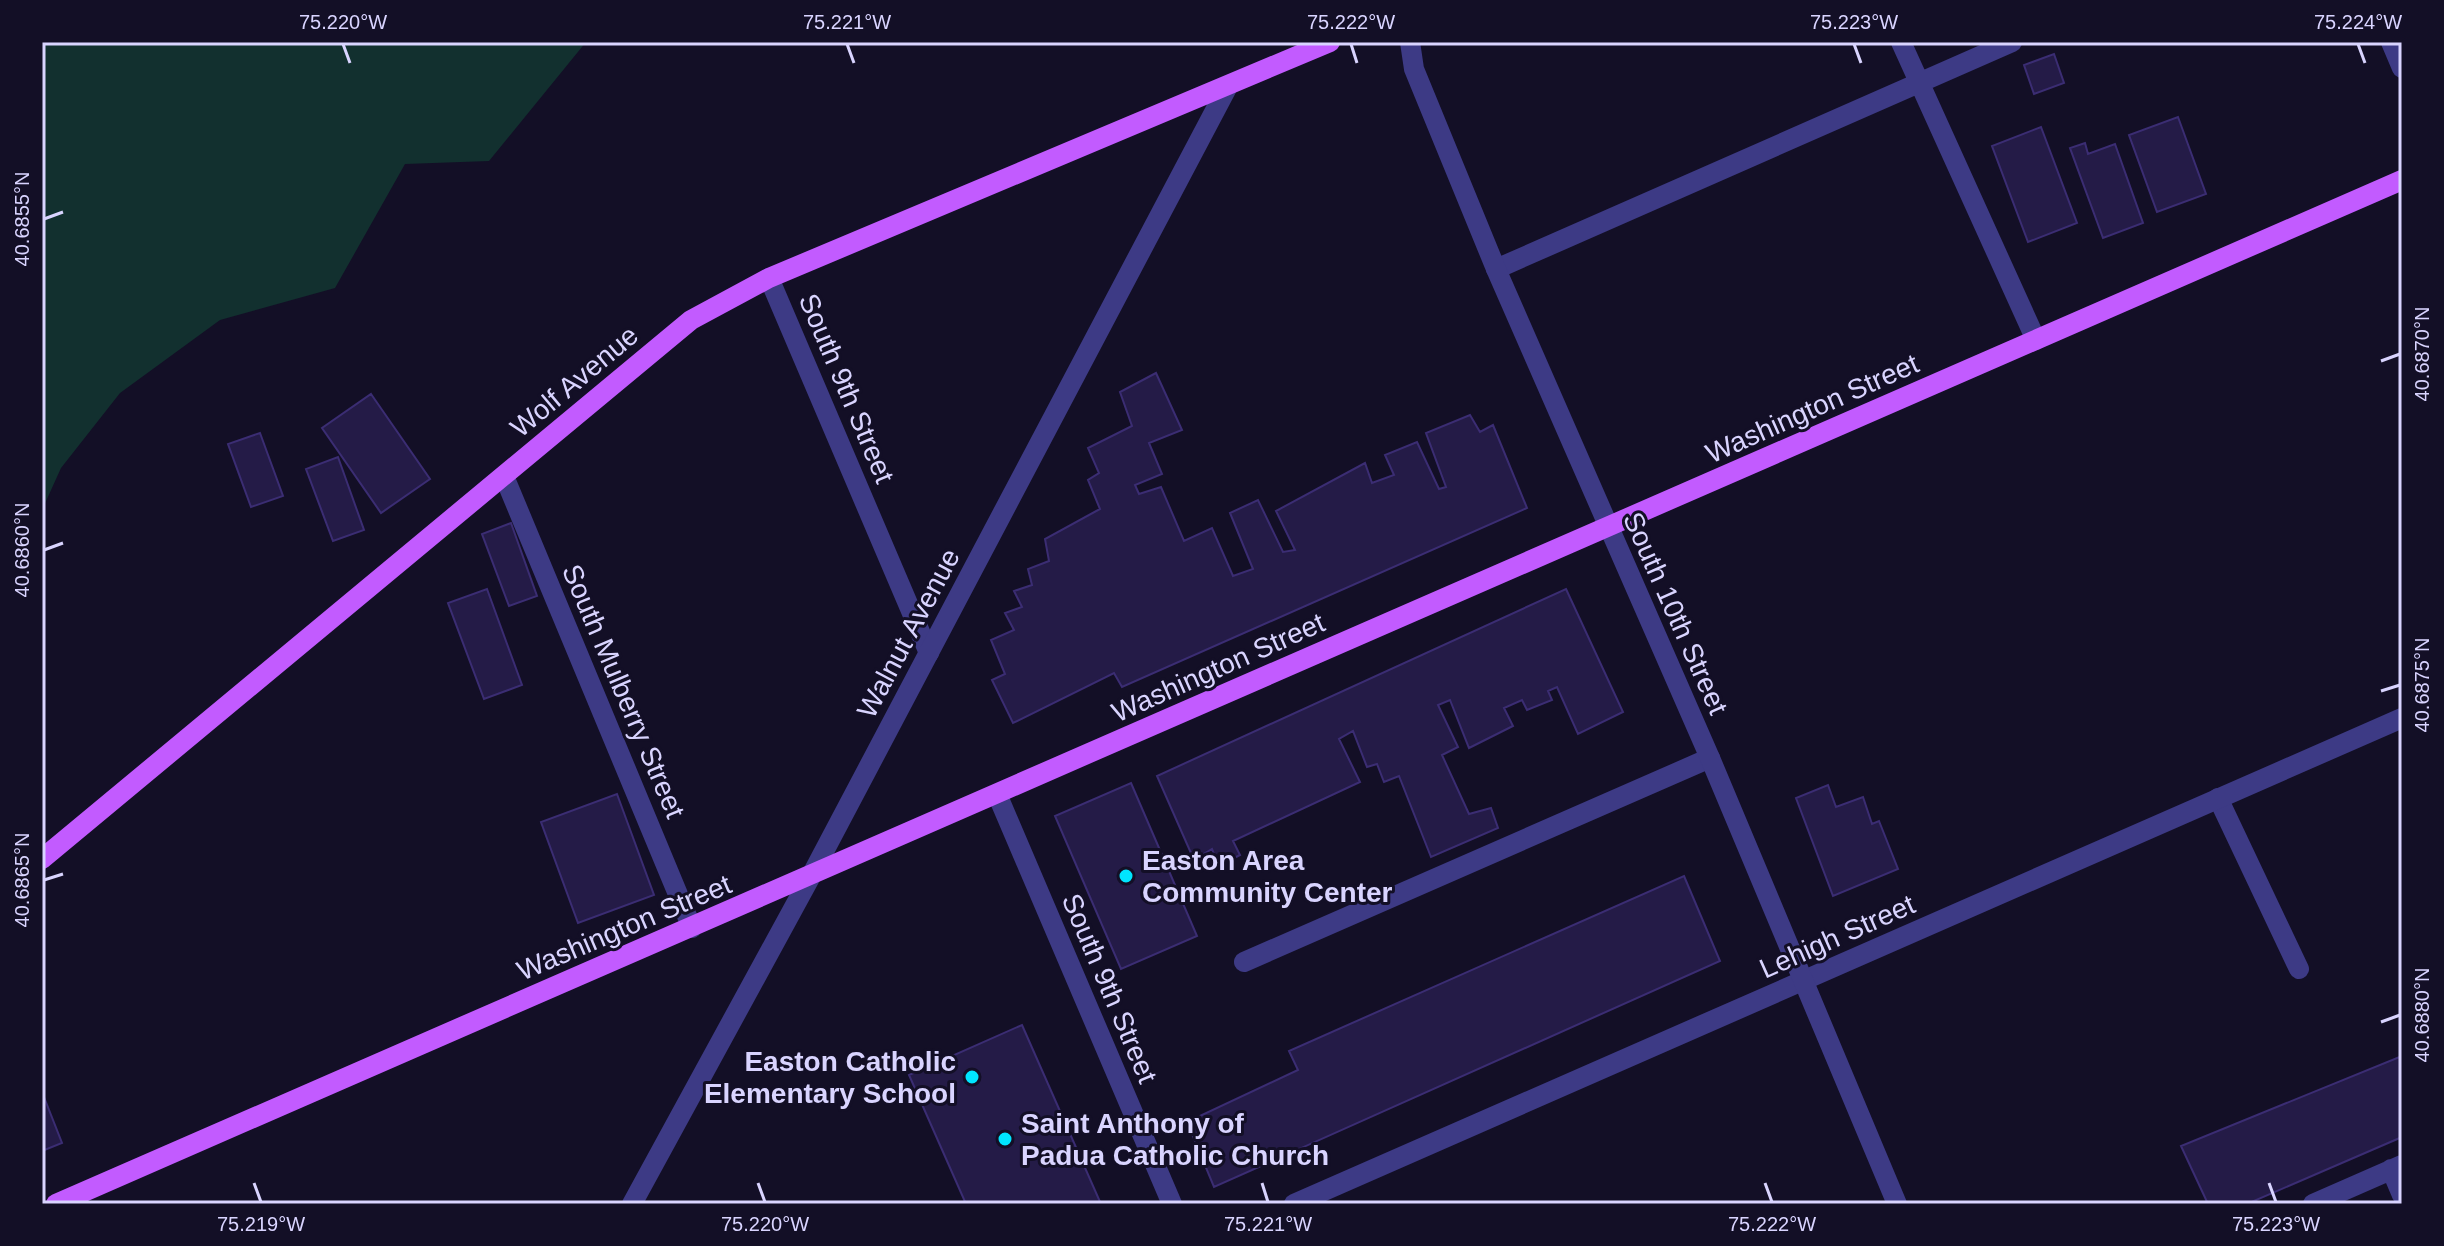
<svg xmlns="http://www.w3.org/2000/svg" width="2444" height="1246" viewBox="0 0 2444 1246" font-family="Helvetica,sans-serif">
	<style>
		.green { fill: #12302f }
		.building { fill: #241b47; stroke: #3b2d73; stroke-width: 2 }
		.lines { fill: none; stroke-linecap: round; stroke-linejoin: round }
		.service { stroke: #3d3a85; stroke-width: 20 }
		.minor { stroke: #3d3a85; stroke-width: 20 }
		.tertiary { stroke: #3d3a85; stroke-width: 20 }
		.primary { stroke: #c25bff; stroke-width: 20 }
		.ticks { fill: none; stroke: #d9d4ff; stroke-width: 3 }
		.poi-dot { fill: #00e5ff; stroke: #130f26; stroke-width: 3 }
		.labels { text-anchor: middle; stroke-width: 6; stroke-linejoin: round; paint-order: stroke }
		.street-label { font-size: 28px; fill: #d9d4ff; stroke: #130f26 }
		.poi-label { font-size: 28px; font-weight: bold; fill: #d9d4ff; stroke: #130f26; text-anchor: start }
		.neatline { fill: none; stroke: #d9d4ff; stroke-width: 3 }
		.ticks-label { font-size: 20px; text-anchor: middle; fill: #d9d4ff }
	</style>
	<rect width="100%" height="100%" fill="#130f26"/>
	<path class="green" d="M42,42H586L489,161L405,164L335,288L220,320L120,393L61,468L42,510Z"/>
	<path class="building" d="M2054,54L2064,83L2034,94L2024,65Z
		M2178,117L2206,194L2157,212L2129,135Z
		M2041,127L2077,223L2028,242L1992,146Z
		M2085,143L2088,154L2115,144L2143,223L2103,238L2070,148Z
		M1156,373L1182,430L1149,443L1162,474L1135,485L1139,494L1161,487L1184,541L1212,528L1233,576L1253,569L1230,513L1258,500L1283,552L1295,550L1276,511L1365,463L1372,483L1394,475L1385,455L1417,442L1439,489L1446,487L1426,433L1470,415L1480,432L1493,425L1527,508L1122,687L1114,673L1013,723L992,680L1005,674L991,640L1014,630L1005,613L1022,607L1014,591L1032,585L1028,569L1049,561L1045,539L1100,509L1088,480L1099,473L1088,448L1132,426L1120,392Z
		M371,394L430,479L381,513L322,428Z
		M260,433L283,496L251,507L228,444Z
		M338,457L364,530L333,541L306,469Z
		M511,523L537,596L509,606L482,534Z
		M487,589L522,685L484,699L448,603Z
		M1566,589L1623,712L1578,734L1557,687L1548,691L1552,700L1527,710L1522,700L1504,708L1513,726L1469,748L1450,700L1438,705L1458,747L1442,755L1469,814L1491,808L1498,828L1431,857L1399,776L1384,782L1377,764L1367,767L1353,731L1339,739L1360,782L1233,841L1240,855L1219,866L1212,849L1194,860L1157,776Z
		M1131,783L1197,936L1121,969L1055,816Z
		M1828,785L1836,807L1863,797L1872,824L1879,821L1898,869L1833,896L1796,798Z
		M617,794L654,895L578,923L541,822Z
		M1684,876L1720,961L1214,1187L1187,1122L1298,1070L1289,1051Z
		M1022,1025L1101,1204H966L909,1075Z
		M2402,1056V1137L2247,1204H2208L2181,1146Z
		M42,1092L62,1143L42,1151Z"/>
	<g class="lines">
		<path class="service" d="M1901,42L2036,340
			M1496,269L2012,42
			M2218,798L2299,969
			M1244,962L1710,758
			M2391,1169L2402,1195
			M2313,1204L2402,1165"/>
		<path class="minor" d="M2391,42L2402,68
			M769,278L929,653
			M504,476L692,928
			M997,794L1172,1204
			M1294,1204L2402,718"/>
		<path class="tertiary" d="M1410,42L1414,69L1496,269L1710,758L1897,1204
			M632,1204L811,876L1228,86"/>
		<path class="primary" d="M42,859L691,320L769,278L1330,42
			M56,1204L2402,180"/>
	</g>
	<path class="ticks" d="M343,44L350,63M847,44L854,63M1351,44L1357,63M1854,44L1861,63M2358,44L2365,63M44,219L63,212M2381,361L2400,354M44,550L63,543M2381,691L2400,685M44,880L63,874M2381,1022L2400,1015M254,1183L261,1202M758,1183L765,1202M1262,1183L1268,1202M1765,1183L1772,1202M2269,1183L2276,1202"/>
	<g class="poi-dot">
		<circle cx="1126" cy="876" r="8"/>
		<circle cx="972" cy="1077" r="8"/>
		<circle cx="1005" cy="1139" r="8"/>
	</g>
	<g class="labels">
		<g class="street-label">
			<text transform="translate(574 381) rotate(-40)" y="10">Wolf Avenue</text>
			<text transform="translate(847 388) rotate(67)" y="10">South 9th Street</text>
			<text transform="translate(1812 408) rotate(-24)" y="10">Washington Street</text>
			<text transform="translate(1676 613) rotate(66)" y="10">South 10th Street</text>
			<text transform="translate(908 633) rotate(-62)" y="10">Walnut Avenue</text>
			<text transform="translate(1218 667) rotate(-24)" y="10">Washington Street</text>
			<text transform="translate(624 691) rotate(67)" y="10">South Mulberry Street</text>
			<text transform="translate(624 927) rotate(-23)" y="10">Washington Street</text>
			<text transform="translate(1837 936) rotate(-24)" y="10">Lehigh Street</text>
			<text transform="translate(1110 988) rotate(67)" y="10">South 9th Street</text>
		</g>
		<g class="poi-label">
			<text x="1142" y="870">Easton Area<tspan x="1142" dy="32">Community Center</tspan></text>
			<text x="956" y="1071" text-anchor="end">Easton Catholic<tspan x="956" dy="32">Elementary School</tspan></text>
			<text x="1021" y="1133">Saint Anthony of<tspan x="1021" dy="32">Padua Catholic Church</tspan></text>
		</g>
	</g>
	<rect width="2444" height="1246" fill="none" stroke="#130f26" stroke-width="88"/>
	<rect x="44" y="44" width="2356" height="1158" class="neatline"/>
	<g class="ticks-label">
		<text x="343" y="29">75.220°W</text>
		<text x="847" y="29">75.221°W</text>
		<text x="1351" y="29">75.222°W</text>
		<text x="1854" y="29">75.223°W</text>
		<text x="2358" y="29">75.224°W</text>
		<text transform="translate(22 219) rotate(-90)" y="7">40.6855°N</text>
		<text transform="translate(2422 354) rotate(-90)" y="7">40.6870°N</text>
		<text transform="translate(22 550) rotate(-90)" y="7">40.6860°N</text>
		<text transform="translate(2422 685) rotate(-90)" y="7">40.6875°N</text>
		<text transform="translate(22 880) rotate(-90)" y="7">40.6865°N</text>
		<text transform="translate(2422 1015) rotate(-90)" y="7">40.6880°N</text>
		<text x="261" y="1231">75.219°W</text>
		<text x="765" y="1231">75.220°W</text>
		<text x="1268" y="1231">75.221°W</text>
		<text x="1772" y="1231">75.222°W</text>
		<text x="2276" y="1231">75.223°W</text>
	</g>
</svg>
